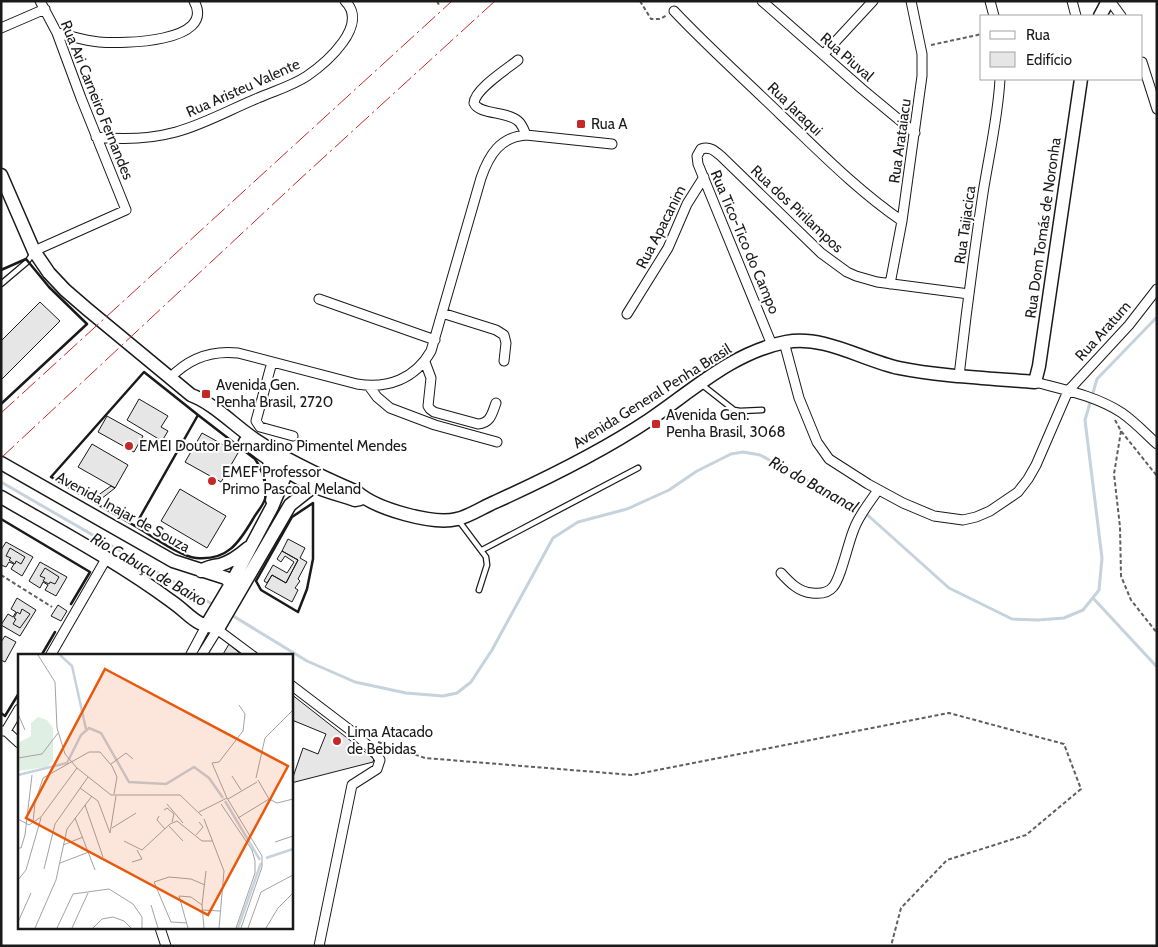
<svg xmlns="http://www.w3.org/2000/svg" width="1158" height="947" viewBox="0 0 1158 947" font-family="Cabin,sans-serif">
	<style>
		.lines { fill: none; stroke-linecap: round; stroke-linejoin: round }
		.stream { stroke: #c6d2dc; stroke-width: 3 }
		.building { fill: #e6e6e6; stroke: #1a1a1a }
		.lane-casing { stroke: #1a1a1a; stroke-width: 7 }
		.street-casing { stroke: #1a1a1a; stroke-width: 11 }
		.secondary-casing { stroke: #1a1a1a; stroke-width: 15 }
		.path { stroke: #5f5f5f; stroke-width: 2; stroke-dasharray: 4 2.5; stroke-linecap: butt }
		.lane { stroke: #fff; stroke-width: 4.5 }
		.street { stroke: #fff; stroke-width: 9 }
		.secondary { stroke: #fff; stroke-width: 12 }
		.wall { stroke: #1a1a1a; stroke-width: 2.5 }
		.power { stroke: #c62828; stroke-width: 1; stroke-dasharray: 18 4 2.5 4; stroke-linecap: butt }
		.poi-dot { fill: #c62828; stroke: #fff; stroke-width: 2 }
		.labels { text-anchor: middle; stroke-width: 4; stroke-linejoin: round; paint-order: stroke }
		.street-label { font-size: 15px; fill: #1a1a1a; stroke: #fff }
		.poi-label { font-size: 15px; fill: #1a1a1a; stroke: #fff; text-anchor: start }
		.water-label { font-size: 16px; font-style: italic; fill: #1a1a1a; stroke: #fff }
		.inset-river { fill: none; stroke: #c6d2dc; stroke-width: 2.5 }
		.inset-road { fill: none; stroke: #a3a3a3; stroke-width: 1 }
		.view { fill: #e8590c; fill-opacity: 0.15; stroke: #e8590c; stroke-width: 2.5 }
		.inset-edge { fill: none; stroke: #1a1a1a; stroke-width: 2.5 }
	</style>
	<rect width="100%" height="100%" fill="#fff"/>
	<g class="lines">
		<path class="stream" d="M1,482L214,605
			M1093,598L1157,667
			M230,614L307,661L355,682L406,693L443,696L457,693L471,682L492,650L553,538L578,522L627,509L669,490L697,471L731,454L743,452L760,455L862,510L949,588L1012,619L1038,620L1064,618L1083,610L1099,590L1102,558L1085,420L1097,379L1157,317"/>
	</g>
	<path class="building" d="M40,302L60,321L1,380V341Z
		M139,399L168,416L161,427L168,431L162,441L127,420Z
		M107,416L143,436L134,452L98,432Z
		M202,433L238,453L221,482L185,462Z
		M92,444L128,465L115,488L78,467Z
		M111,486L115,488L101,499L97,504L93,502L97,496Z
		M180,489L226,516L207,548L161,521Z
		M288,539L305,548L300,558L307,562L298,579L300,581L295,588L298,590L292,602L265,587L272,575L286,583L298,560L282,551Z
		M6,542L33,557L22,576L11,569L14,564L9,562L6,567L1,565V550Z
		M10,548L25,557L21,564L16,561L15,564L9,560L11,558L6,556Z
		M282,551L298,560L286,583L272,575L267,583L264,581L273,565L287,573L294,562L285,556L281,562L277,559Z
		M40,562L67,577L56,596L45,590L48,585L43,582L40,588L29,581Z
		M45,568L59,577L55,584L50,582L49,584L43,581L45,578L40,576Z
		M17,598L36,610L20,636L1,625L8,614L13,617L16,612L11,609Z
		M58,605L67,611L61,621L51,616Z
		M22,609L30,614L20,628L13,624L16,619L14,618L17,612L20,614Z
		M5,636L16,642L5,662L1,660V642Z
		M229,644L243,656H222Z
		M291,694L374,759L373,762L291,783L303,748L318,754L326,734L292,720L291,722Z"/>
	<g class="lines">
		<defs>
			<path id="lane" d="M1,284L27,262L34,252
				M701,384L734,410L740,411L762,410
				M459,521L486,557L487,565L479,590
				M482,550L638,468"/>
			<path id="street" d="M762,1L862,89L915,133
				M990,1L994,16
				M1072,1L1076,16
				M1110,1L1121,16
				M674,11C708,47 745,80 781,115C820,152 858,191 902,221
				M1,28L45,9
				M57,33C71,36 85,41 99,42C121,44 217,43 194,1
				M823,55L873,1
				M518,60C507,69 475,89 474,103C479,115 507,111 518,121C522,124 524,130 526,135
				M1142,62L1157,109
				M96,137C123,140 150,139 176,132C205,124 231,109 258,98C274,91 292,86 307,76C326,63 370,25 345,1
				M34,251L126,210L81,98L57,33L40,1
				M890,284L902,221L922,76V54L911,1
				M319,299L435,340
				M442,313L496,330L504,335L506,343L504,361
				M627,314L668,248L687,204L704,177
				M784,342L799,398L817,442L829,459L868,484L903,503L934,516L963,520L976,517L990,511L1018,492L1028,479L1036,465L1068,391L1129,325L1157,289
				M772,345L698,164L697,156L701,149C710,146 715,151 722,157L821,253L847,272L856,276L877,282L969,294
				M272,362L256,421L260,427L293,436
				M425,362L431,378L428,406L430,409L434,412L478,424C491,423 492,413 496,403
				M959,376C966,314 974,253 983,193C989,155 998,117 1000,79
				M170,378C189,358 211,350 238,353L357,384C388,389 415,379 431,351L481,178C489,155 500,137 526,135L612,144
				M1035,382C1065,390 1096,396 1122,413C1135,422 1146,434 1157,444
				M369,386L377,397L390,408L435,425L497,442
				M781,573C790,583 799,592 812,593C820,594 828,593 833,587C841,578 848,543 854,529C859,515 870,502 878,490
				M218,630L253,656
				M50,656L106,559
				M190,656L206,626
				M201,656L219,627
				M291,685L354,733L375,752L380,760L377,769L352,785L319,946
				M1,731H6L19,743
				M6,731L19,709
				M160,928L166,946"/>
			<path id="secondary" d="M1100,16L1108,1
				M1,175L34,251L49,273L65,290L87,309L191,395C213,403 234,425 254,439C287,461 322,477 357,492C376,509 433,525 457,519C468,517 485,506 495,502C548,478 601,452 649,420C692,391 733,352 786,342C825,335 862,360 899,368C944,377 990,378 1035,382L1039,366L1081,79
				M245,442C267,458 289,474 314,486C327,492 341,495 355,500L360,499
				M269,460L272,478V500
				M1,463L173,561L226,578L234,588L233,602
				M1,497C58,530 118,562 171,601C189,613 196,628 219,627L290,505L314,486L319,476
				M201,571C207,567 212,566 220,565C230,562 240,555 248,548
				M206,626L231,584L272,507L285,476L295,469"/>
		</defs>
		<use href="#lane" class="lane-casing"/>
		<use href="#street" class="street-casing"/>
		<use href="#secondary" class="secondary-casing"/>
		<path class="path" d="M437,1L439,5
			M640,1L651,19H660L667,15
			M931,45L982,34
			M1115,420L1121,431L1157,476
			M1121,431L1114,474L1120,527L1121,576L1131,600L1157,633
			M1,575L52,607
			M378,742L425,758L632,775L949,713L1064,744L1081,789L1026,835L947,860L901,908L891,946"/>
		<use href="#lane" class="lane"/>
		<use href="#street" class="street"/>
		<use href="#secondary" class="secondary"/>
		<path class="wall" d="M1,270L26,259L49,287L87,324L1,404
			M144,372L198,415L135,526L51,477Z
			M198,415L255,459C262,469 268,487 265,499C263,506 256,513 253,519C239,543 227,561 196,558C181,557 149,534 135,526Z
			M313,503V559L307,589L298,612L261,590L256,581L292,517Z
			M1,519L90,572L71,604
			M41,656L55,632
			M1,713L5,716L19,693"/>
		<path class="power" d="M1,413L452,1
			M1,458L299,180L495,1"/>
	</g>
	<g class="poi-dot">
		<rect x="576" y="119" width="10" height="10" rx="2.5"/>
		<rect x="201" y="389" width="10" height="10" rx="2.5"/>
		<rect x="651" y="419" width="10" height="10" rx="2.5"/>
		<circle cx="129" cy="446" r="5"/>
		<circle cx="212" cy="481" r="5"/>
		<circle cx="337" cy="741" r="5"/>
	</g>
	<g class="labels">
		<g class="street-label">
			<text transform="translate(847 57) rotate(41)" y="5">Rua Piuval</text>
			<text transform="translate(243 88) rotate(-24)" y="5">Rua Aristeu Valente</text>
			<text transform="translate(97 100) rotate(68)" y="5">Rua Ari Carneiro Fernandes</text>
			<text transform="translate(795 109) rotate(44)" y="5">Rua Jaraqui</text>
			<text transform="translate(900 141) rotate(-82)" y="5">Rua Arataiacu</text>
			<text transform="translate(797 209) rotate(43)" y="5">Rua dos Pirilampos</text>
			<text transform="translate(965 225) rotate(-82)" y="5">Rua Taijacica</text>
			<text transform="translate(661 227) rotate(-63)" y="5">Rua Apacanim</text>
			<text transform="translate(1043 228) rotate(-82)" y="5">Rua Dom Tomás de Noronha</text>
			<text transform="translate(745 242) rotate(67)" y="5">Rua Tico-Tico do Campo</text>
			<text transform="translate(1103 331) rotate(-48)" y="5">Rua Aratum</text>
			<text transform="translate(652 396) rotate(-32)" y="5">Avenida General Penha Brasil</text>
			<text transform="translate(123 512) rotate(29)" y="5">Avenida Inajar de Souza</text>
		</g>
		<g class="poi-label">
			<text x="591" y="129">Rua A</text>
			<text x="216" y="390">Avenida Gen.<tspan x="216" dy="17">Penha Brasil, 2720</tspan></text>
			<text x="666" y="420">Avenida Gen.<tspan x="666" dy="17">Penha Brasil, 3068</tspan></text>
			<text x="139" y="451">EMEI Doutor Bernardino Pimentel Mendes</text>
			<text x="222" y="477">EMEF Professor<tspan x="222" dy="17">Primo Pascoal Meland</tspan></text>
			<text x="347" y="737">Lima Atacado<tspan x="347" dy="17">de Bebidas</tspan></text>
		</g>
		<g class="water-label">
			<text transform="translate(814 484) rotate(29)" y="6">Rio do Bananal</text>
			<text transform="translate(149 569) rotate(30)" y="6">Rio Cabuçu de Baixo</text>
		</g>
	</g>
	<g transform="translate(18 654)">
		<rect width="275" height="275" fill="#fff"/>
		<path d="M20,63L29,66L35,74V107L29,113L0,117V89L13,82V69Z" fill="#e0efe3"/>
		<path class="inset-river" d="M42,1L54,12L68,75M0,121L49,109L63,81L71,74L83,79L111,128L148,130L176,113L191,124L205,144M207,147L242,206M248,204L275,195M220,274L243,209"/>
		<path class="inset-road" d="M20,1L37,28L39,74L47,100L59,114M0,60L7,76M0,104L24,100L40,79M93,110L108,99L115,105M214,122L223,136M238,124L247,84L275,56M240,126L251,145L259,149L275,145M62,134L80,147L92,179M209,144L194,109L201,108L225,77L227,60L221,51M210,145L239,128M149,150L165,169M203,150L234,196L237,207V219L218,274M67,151L85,203M146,156L149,154L156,160L154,168M181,158L209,144L244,202V213L223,274M141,162L139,166L147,175M57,164L77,216M220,164L251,145M0,165L11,171L23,163L59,114L93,141H162L184,162M186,165L206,217L201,274M15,168L17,149L25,124L71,98H82L94,112L99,123L96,140M150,171L165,187M94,174L118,159M92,179L98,142M178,181L185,173L181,168M106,187L124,196L152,170L159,167L184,187H195M257,188L275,182M45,191L65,183M0,194H3L7,181L14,121M114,208L124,205L119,196M42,209L71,198M26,215L37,170L70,123M0,226L8,216L23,164M133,251L140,274M184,256L202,257M0,268L13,239M169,269L153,268L136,228L151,223L173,225L187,231M17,274L38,226L49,175L74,142M39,274L55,240L91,235L115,250L124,263V274M54,274L70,239M75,274L84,265L95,263L106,267L113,274M170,274L161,242L173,243L184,251M186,274L184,251L188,217M230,274L243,238L275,221M248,274L260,254L275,239"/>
		<path class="view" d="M87,15L270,112L190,261L8,164Z"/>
		<rect width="275" height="275" class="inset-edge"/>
	</g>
	<rect width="1158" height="947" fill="none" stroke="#1a1a1a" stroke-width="5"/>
	<rect x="980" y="15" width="162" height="65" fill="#ffffff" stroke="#a3a3a3"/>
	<rect x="990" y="31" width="25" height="8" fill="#ffffff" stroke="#a3a3a3"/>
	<text x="1026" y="40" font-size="15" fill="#1a1a1a">Rua</text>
	<rect x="990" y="52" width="25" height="15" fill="#e6e6e6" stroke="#a3a3a3"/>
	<text x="1026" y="65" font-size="15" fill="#1a1a1a">Edifício</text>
</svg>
